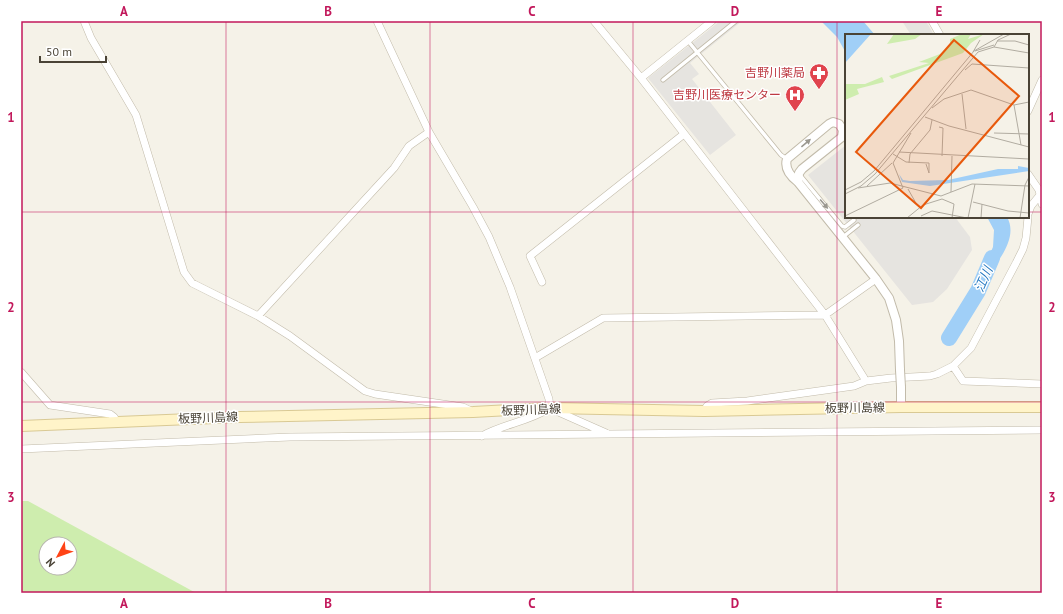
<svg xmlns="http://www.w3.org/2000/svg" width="1063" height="614" viewBox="0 0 1063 614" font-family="'PT Sans','Noto Sans JP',sans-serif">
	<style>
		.green { fill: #ceedae; fill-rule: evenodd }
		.parking { fill: #e6e4e0 }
		.water { fill: #a0cff7 }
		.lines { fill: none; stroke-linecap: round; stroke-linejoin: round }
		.river { stroke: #a0cff7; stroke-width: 16 }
		.service-casing { stroke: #c2bbaa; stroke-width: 5 }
		.minor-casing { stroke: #c2bbaa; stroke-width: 8 }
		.tertiary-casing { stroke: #c2bbaa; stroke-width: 10 }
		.secondary-casing { stroke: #d9c994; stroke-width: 12 }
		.service { stroke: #fff; stroke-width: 3.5 }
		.minor { stroke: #fff; stroke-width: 7 }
		.tertiary { stroke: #fff; stroke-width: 8 }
		.secondary { stroke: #fff4c9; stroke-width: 10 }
		.tertiary-bridge-casing { stroke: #c2bbaa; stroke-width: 10; stroke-linecap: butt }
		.tertiary-bridge { stroke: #fff; stroke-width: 8 }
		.oneway { fill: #9b9890 }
		.grid { fill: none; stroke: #c2185b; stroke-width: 1; stroke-opacity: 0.55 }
		.labels { text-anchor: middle; stroke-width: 3; stroke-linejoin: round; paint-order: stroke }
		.health-label { font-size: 12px; fill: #be3a42; stroke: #fff; text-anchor: end }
		.street-label { font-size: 12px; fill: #4a4336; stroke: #fff }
		.water-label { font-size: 13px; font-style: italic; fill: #2578c0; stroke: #fff }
		.inset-road { fill: none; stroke: #b1aca1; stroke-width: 1 }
		.view { fill: #e8590c; fill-opacity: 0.15; stroke: #e8590c; stroke-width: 2 }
		.inset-edge { fill: none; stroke: #4a4336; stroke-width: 2 }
		.neatline { fill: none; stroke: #c2185b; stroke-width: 1.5 }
		.grid-label { font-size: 13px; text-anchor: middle; font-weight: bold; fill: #c2185b }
	</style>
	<rect width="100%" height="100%" fill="#f5f2e8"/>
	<path class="green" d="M21,501H28L196,593H21ZM46,544H70V568H46Z"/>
	<path class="parking" d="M720,21H742L690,63L699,74L692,79L736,135L710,155L648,78Z
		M902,21H926L934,35H911Z
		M846,145V217H955L970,237L972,250L947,289L933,302L912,305L808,175Z"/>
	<path class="water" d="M821,21H863L875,35H846V53L837,37Z
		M987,217H1007C1019,238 997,262 986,279L980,276L993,247L994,230Z"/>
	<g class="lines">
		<path class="river" d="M949,338L978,291L992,258"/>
		<defs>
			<path id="service" d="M688,41L781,155L787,159
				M663,80L736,21
				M800,175L842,226L845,227L854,220
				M843,237L858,225"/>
			<path id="minor" d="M84,21L91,38L136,115L184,272L192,283L258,316L290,336L365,391L375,394L463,407L471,411
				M377,21L429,132L473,207L489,237L510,287L549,399L550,408
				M594,21L641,78L825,315L866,381
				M932,21L940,35
				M641,78L712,21
				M1028,111L1042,80
				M1028,174L1039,190L1042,204
				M1028,214L1031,206L1040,195H1042
				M542,282L530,256L684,134
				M258,316L394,168L409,146L429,132
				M535,358L603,318L825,315L876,279
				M953,366L963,381L1042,384
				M21,372L50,405L110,414L114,417L117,422
				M554,410L606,433
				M704,411L707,406L712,403L747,401L854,386L866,381L891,378L930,376L937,374L953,366L971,348L1016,263L1023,249L1026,238L1028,217
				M482,436C503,424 527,422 548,409
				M21,449L290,437L1042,430"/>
			<path id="tertiary" d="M798,182L799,173L802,169L842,137L843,130L839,124L833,122L829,124L787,159C784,169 790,176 798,182L876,279L889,298L896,320L899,341L900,370
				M901,387V407"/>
			<path id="secondary" d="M21,426L239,417L473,412L550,408L704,411L901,407H1042"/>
		</defs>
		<use href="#service" class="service-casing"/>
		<use href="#minor" class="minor-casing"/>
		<use href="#tertiary" class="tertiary-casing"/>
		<use href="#secondary" class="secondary-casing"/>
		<use href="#service" class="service"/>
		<use href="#minor" class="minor"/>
		<use href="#tertiary" class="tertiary"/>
		<use href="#secondary" class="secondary"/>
		<defs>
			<path id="tertiary-bridge" d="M900,370L901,387"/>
		</defs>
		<use href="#tertiary-bridge" class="tertiary-bridge-casing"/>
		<use href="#tertiary-bridge" class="tertiary-bridge"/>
	</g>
	<defs><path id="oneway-solid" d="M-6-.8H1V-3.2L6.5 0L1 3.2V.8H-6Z"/></defs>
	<g class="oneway">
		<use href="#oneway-solid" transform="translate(806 143) rotate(-40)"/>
		<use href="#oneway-solid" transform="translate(824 204) rotate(50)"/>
	</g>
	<path class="grid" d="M226,21V593M430,21V593M633,21V593M837,21V593M21,212H846M1028,212H1042M21,402H1042"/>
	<defs>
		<symbol id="pharmacy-pin" viewBox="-11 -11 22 30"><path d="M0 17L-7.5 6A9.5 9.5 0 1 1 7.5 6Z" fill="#e0444e" stroke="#fff"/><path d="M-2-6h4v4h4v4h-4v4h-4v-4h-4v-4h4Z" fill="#fff"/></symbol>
		<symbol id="hospital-pin" viewBox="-11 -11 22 30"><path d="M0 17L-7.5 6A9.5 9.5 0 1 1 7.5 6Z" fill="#e0444e" stroke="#fff"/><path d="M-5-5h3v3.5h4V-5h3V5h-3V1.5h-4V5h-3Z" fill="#fff"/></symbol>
	</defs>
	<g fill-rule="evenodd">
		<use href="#pharmacy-pin" x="808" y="62" width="22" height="30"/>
		<use href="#hospital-pin" x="784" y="84" width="22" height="30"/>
	</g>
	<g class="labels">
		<g class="health-label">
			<text x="805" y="77">吉野川薬局</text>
			<text x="781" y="99">吉野川医療センター</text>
		</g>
		<g class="street-label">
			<text transform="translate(855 408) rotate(-1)" y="4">板野川島線</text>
			<text transform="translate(531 410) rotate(-2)" y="4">板野川島線</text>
			<text transform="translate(208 418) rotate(-2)" y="4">板野川島線</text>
		</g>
		<g class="water-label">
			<text transform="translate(983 279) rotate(-66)" y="5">江川</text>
		</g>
	</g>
	<g transform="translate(845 34)">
		<rect width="184" height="184" fill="#f5f2e8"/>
		<path d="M49,0H77L70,5L42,10ZM117,0H126L123,5L139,0L126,9L118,19L47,45L44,42L84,29L74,28L95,20L105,11V5ZM37,43L39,48L12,55L14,60L0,66V50H20Z" fill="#ceedae"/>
		<path d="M0,0H26L0,29ZM173,132L184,134V137L85,152L57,148L54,140L58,146L65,147L103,146L153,135H173Z" fill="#a0cff7"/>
		<path class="inset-road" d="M152,7H170L184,11M149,13L153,6L166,0M130,17L149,11M128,18L135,6M120,36L127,30L184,34M117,60L121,95M169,71L176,111M87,74L99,65L126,56L169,71L184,68M80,83L104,92L184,113M94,93L98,94L97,122M149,99L184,100M54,118L184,125M48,120L61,128L84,129V139L81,130M64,129L65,120L85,96L87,86M22,152L47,129M13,154L45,149L96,162L127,150L184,152M58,154L48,129L66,99M63,155L72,171M0,156L16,148L29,137L129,17L159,0M106,158L107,122M0,160L16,152L30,140L133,18L149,13L184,19M128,168L163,177L184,179M0,182L58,154M76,182L87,177L122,184M62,184L78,171L97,165L109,170L107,184M123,184L130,150M136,184L137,170M175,184L180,151L184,143"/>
		<path class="view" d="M109,6L174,62L76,174L11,118Z"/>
		<rect width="184" height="184" class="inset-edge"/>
	</g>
	<rect width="1063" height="614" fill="none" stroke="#ffffff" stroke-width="44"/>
	<g transform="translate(58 556) rotate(229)"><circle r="19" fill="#ffffff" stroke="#b7b4af"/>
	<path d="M0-3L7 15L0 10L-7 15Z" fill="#ff4316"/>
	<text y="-6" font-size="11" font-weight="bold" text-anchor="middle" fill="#4a4336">N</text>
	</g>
	<path d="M40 56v6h66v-6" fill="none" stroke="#4a4336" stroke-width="2"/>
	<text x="46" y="56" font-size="12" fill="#4a4336" stroke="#ffffff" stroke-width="3" paint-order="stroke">50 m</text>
	<rect x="22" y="22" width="1019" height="570" class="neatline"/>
	<g class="grid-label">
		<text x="124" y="16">A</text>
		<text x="328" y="16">B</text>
		<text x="532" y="16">C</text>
		<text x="735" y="16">D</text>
		<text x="939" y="16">E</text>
		<text x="11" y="122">1</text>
		<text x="1052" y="122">1</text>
		<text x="11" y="312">2</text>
		<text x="1052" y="312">2</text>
		<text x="11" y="502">3</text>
		<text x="1052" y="502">3</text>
		<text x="124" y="608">A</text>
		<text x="328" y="608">B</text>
		<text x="532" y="608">C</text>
		<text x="735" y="608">D</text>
		<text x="939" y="608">E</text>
	</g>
</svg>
